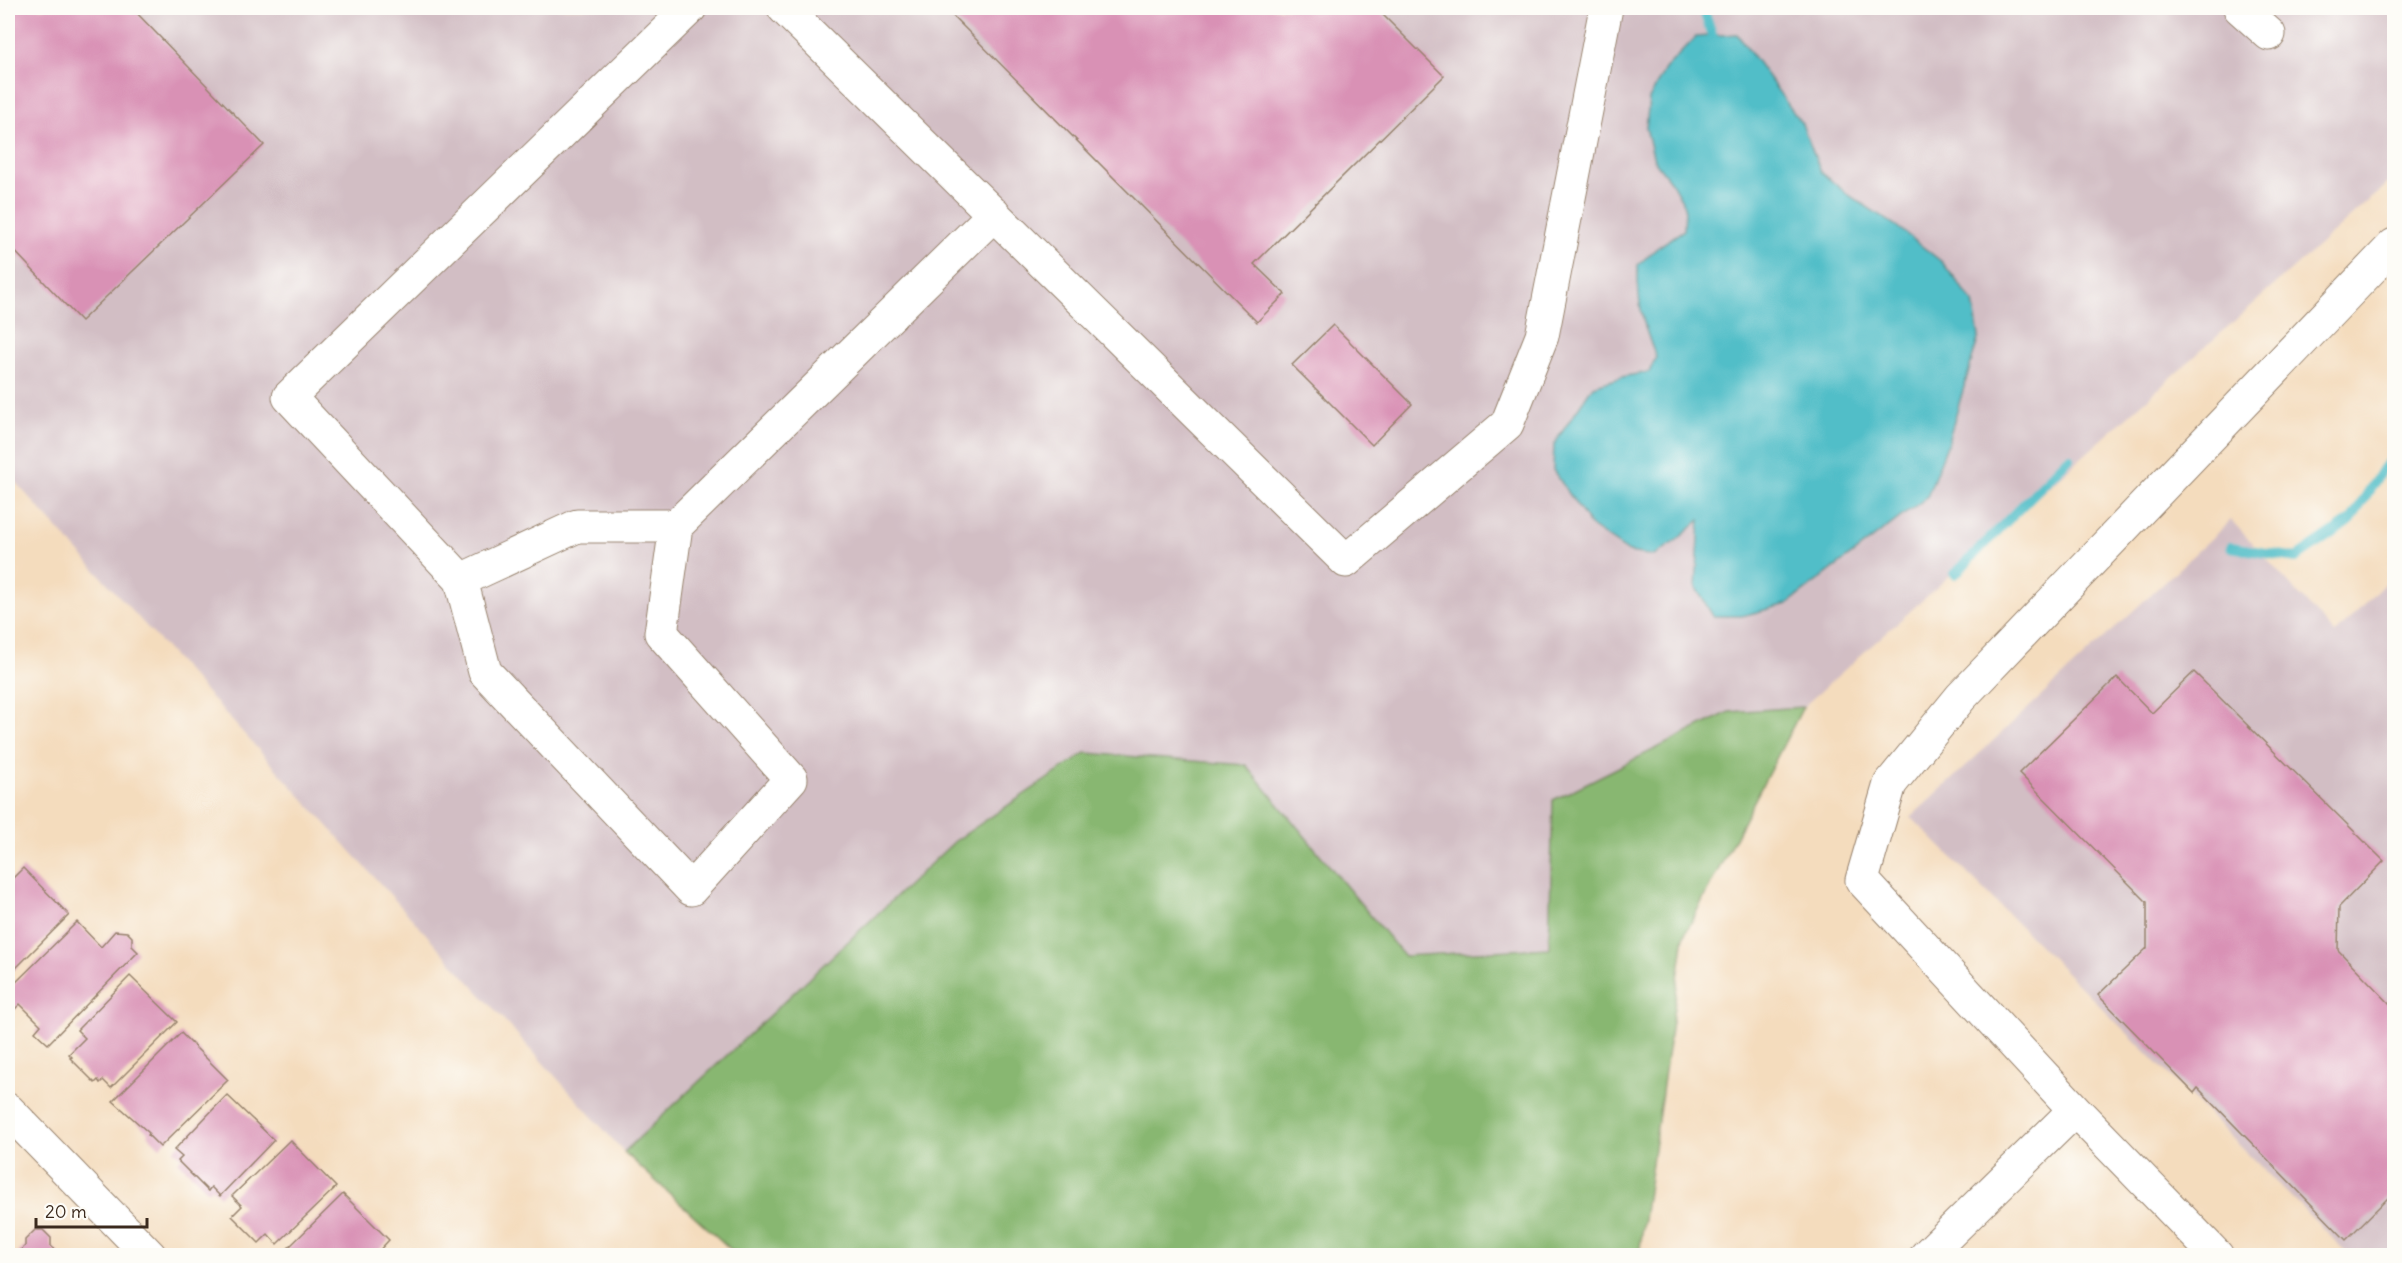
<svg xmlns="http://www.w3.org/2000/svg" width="2402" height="1263" viewBox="0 0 2402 1263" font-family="Delius,sans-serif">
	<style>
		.industrial { fill: #d2bec4 }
		.forest { fill: #88b771; stroke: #627048; stroke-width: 1.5 }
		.water { fill: #51bec8; stroke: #467473; stroke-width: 1.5 }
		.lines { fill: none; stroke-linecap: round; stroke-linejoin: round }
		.stream { stroke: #51bec8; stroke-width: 10 }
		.building { fill: #d991b5 }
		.minor-casing { stroke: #98836e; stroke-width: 35 }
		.minor { stroke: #fff; stroke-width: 33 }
	</style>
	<rect width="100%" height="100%" fill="#fdfcf7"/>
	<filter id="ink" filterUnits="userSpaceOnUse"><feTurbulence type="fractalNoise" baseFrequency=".0167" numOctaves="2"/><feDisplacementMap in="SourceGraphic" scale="12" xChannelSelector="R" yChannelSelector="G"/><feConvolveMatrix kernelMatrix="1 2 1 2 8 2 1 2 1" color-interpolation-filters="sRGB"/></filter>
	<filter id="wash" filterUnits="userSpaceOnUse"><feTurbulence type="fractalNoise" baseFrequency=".008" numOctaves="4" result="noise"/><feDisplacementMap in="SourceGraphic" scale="24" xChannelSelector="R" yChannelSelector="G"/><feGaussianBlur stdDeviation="1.35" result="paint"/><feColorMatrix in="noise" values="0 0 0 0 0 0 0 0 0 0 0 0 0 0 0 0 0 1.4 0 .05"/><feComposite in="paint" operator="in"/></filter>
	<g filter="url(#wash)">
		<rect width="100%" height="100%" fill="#f4dcbd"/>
		<path class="industrial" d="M8,8H2394V178L1803,707L1729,712L1553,800L1549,948L1404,956L1246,765L955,841L624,1152L8,474Z
			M2231,520L2335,634L2394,574V1255H2349L1911,817Z"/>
		<path class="forest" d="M1803,707L1684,936L1639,1255H737L624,1152L955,841L1086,753L1246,765L1404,956L1549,948L1553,800L1729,712Z"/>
		<path class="water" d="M1737,34L1802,124L1821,172L1847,194L1895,225L1942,262L1973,302L1979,336L1946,448L1927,497L1787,604L1742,616H1713L1696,588L1700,520L1677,540L1654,556L1629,552L1591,526L1553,470L1554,444L1593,386L1626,376L1649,372L1656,357C1642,323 1637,301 1638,265L1658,247L1684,230L1685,206L1672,183L1654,160L1646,128L1649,99L1665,69L1696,37Z"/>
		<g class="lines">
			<path class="stream" d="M1703,8L1717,50
				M2231,547L2296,558L2351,520L2383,468L2394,457
				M1955,574L2069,458"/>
		</g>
		<g id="blocks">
			<path class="building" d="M8,8H132L264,145L81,321L8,244Z
				M945,8H1376L1444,76L1254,264L1285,294L1257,322Z
				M1333,325L1412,404L1372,445L1292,365Z
				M2194,672L2384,861L2339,907L2338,950L2394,1008V1192L2346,1240L2198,1088L2194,1093L2098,995L2147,948V902L2019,773L2117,677L2152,713Z
				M23,868L69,915L8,976V883Z
				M77,922L101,947L115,931L127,932L132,937V946L138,952L48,1044L35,1032L41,1025L20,1004L14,1010L8,1004V990Z
				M130,976L177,1022L111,1088L103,1080L100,1083L98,1080L95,1083L70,1058L72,1057L69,1054L85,1038L77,1030Z
				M181,1033L228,1080L160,1147L148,1135L149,1133L113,1101Z
				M227,1095L274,1140L220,1196L211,1187L208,1191L178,1161L182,1157L174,1150Z
				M290,1140L336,1187L277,1244L268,1234L259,1243L232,1216L242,1206L232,1196Z
				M343,1194L389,1240L374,1256H289L285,1251Z
				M35,1230H43L51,1238V1246L61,1256H15L25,1246V1240Z"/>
		</g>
	</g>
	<g filter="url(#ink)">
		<use href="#blocks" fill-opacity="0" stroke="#98836e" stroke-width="1.5"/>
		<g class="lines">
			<defs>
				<path id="minor" d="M690,8L289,397L461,580L577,526H676L994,214
					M784,8L1346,561L1507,424L1542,336L1606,8
					M2240,8L2269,34
					M461,580L485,672L691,889L791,779L661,633L676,526
					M8,1110L150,1256
					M1926,1256L2075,1110
					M2217,1256L2075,1110L1862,880L1890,784L1961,697L2394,245"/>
			</defs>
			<use href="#minor" class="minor-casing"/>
			<use href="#minor" class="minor"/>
		</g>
	</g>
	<rect width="2402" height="1263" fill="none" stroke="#fdfcf7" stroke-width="30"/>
	<path d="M36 1218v9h111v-9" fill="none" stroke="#3b2a1e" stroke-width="3"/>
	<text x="45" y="1218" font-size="18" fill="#3b2a1e" stroke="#fdfcf7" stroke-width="4.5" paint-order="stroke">20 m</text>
</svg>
